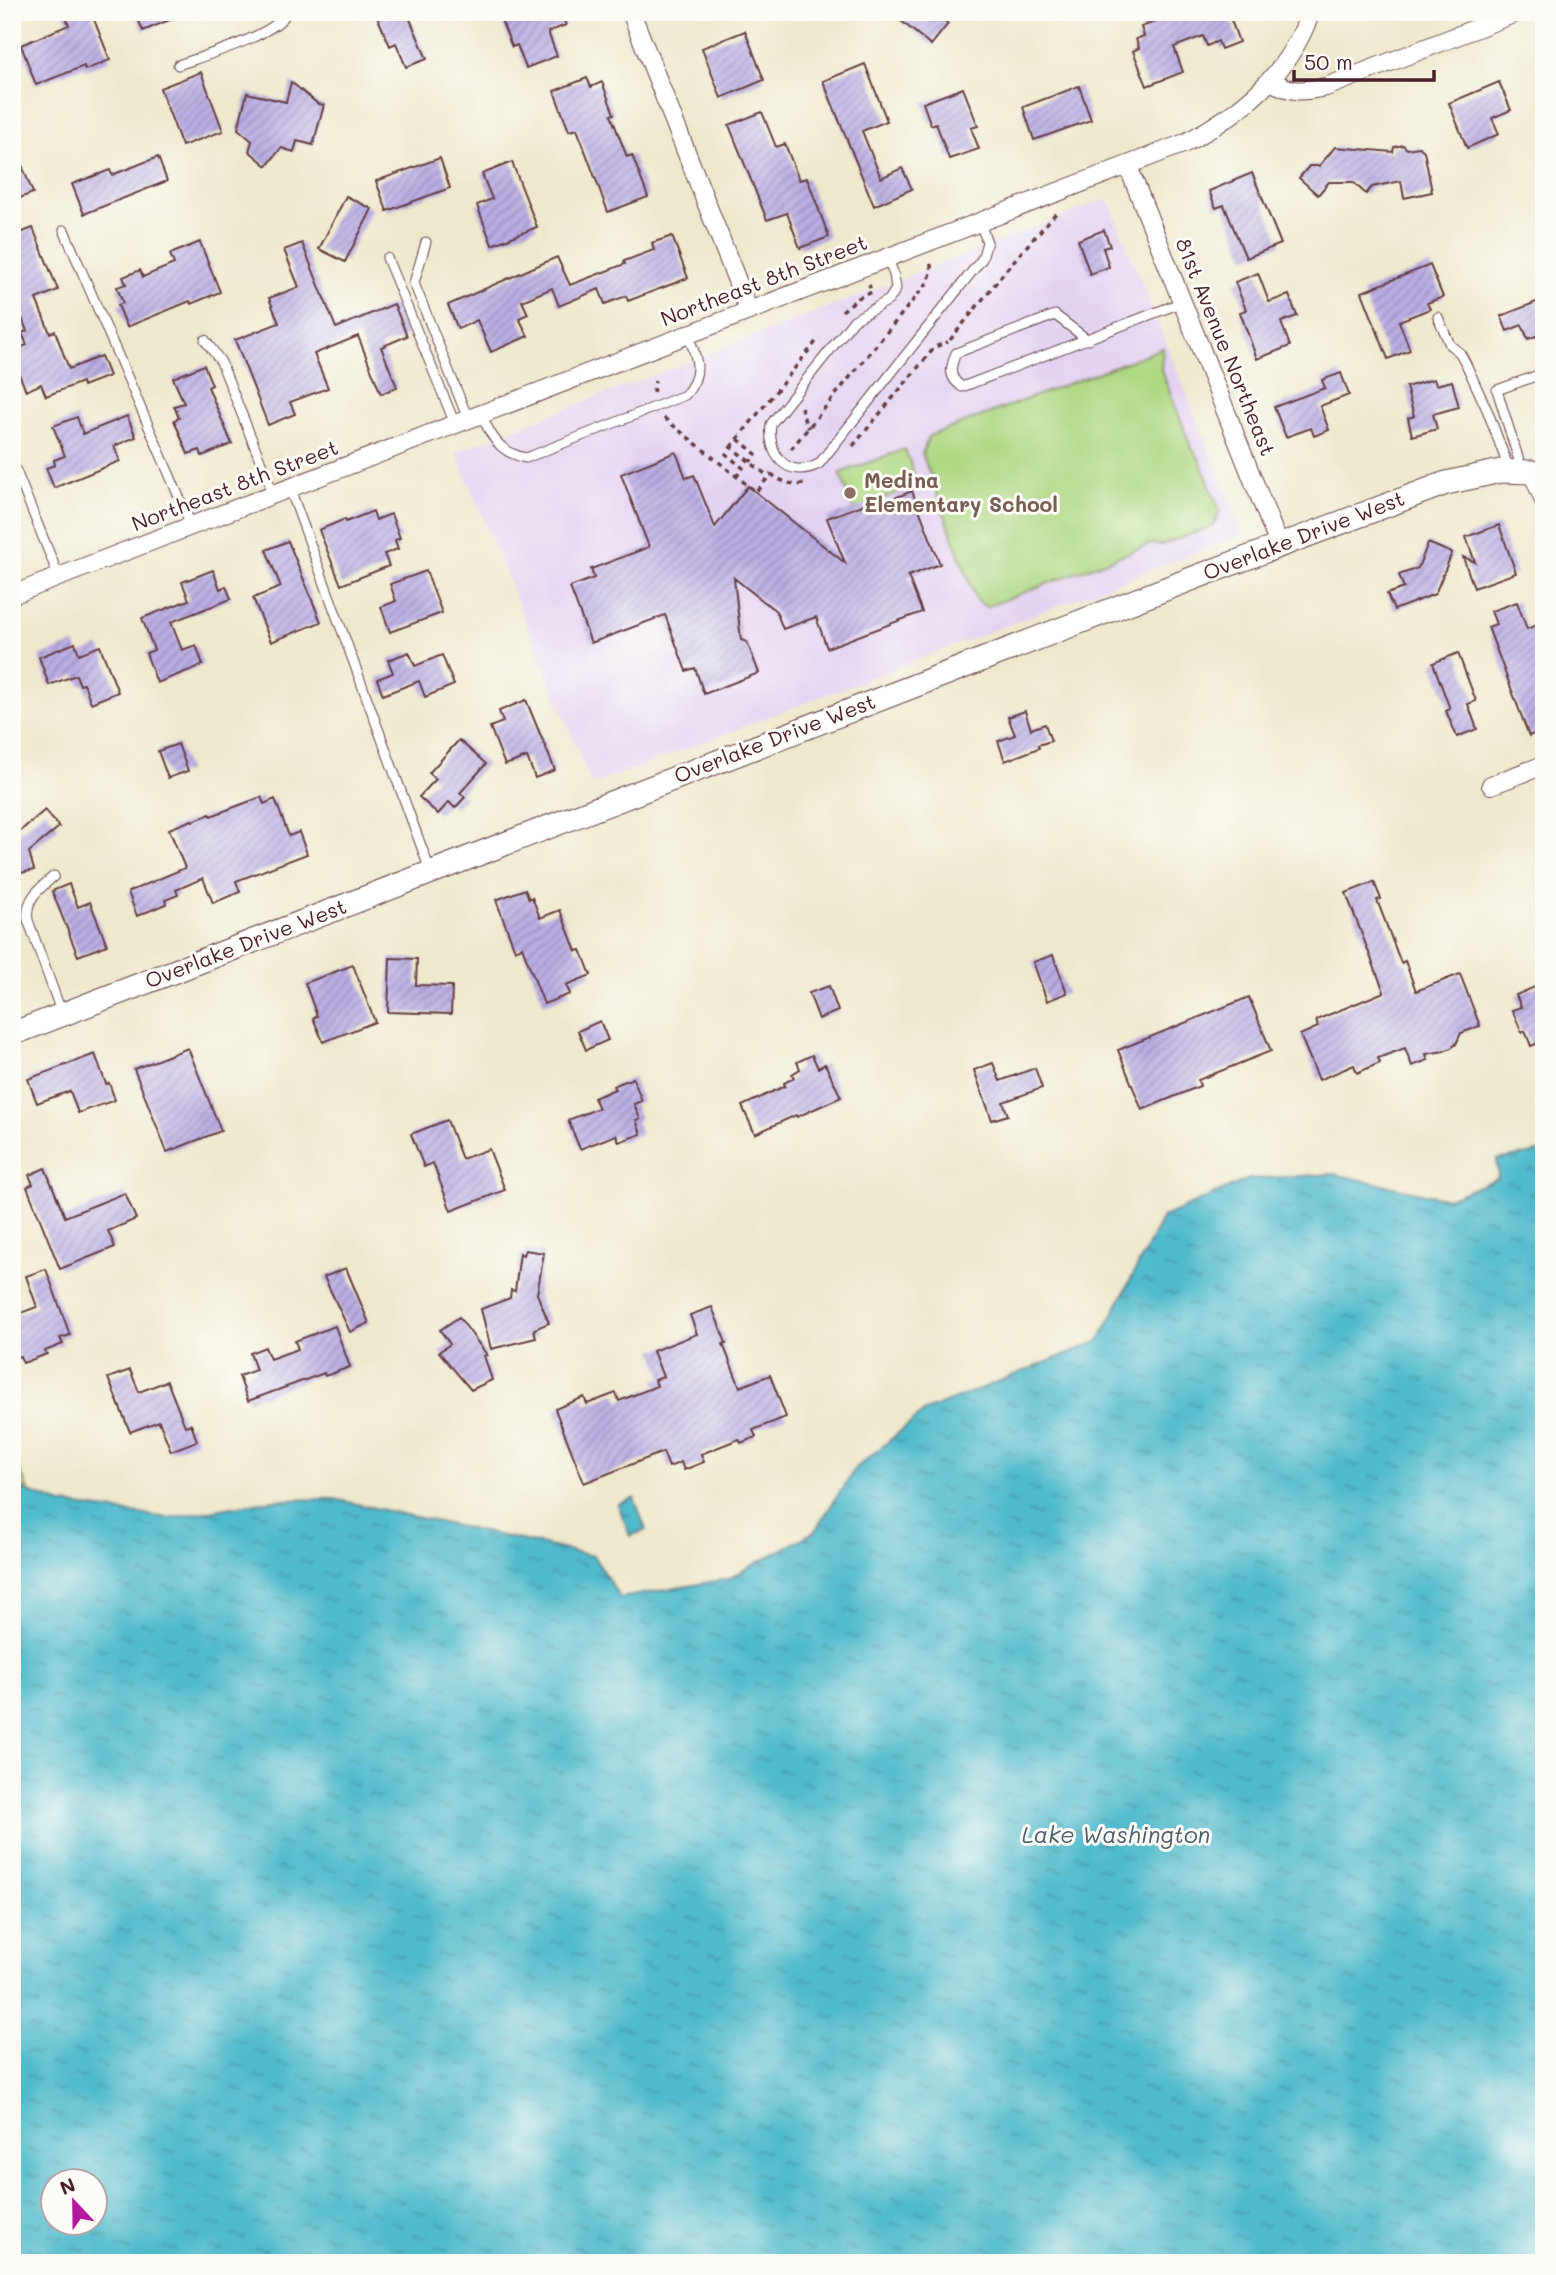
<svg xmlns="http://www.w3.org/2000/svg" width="1556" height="2275" viewBox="0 0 1556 2275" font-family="Mali,sans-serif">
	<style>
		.built { fill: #e3d3f2 }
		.green { fill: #aed883; stroke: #7c7c57; stroke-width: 2 }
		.park { fill: url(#park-tufts); stroke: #7c7c57; stroke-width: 2 }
		.water { fill: url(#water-ripples); stroke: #4c6c7c; stroke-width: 2; fill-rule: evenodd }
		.building { fill: url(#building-hatch) }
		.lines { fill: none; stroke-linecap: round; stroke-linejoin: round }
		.service-casing { stroke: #633d43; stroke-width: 11 }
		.minor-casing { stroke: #633d43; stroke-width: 20 }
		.tertiary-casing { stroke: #633d43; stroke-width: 25 }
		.path { stroke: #633d43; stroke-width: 3.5; stroke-dasharray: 5 5; stroke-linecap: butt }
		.service { stroke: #fff; stroke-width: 9 }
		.minor { stroke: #fff; stroke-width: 18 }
		.tertiary { stroke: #fff; stroke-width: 23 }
		.education-dot { fill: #8d6e63; stroke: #fdfcf7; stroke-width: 2.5 }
		.labels { text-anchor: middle; stroke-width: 6; stroke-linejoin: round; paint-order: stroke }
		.street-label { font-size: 21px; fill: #4a1f2b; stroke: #fdfcf7 }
		.education-label { font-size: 21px; font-weight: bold; fill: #785e54; stroke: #fdfcf7; text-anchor: start }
		.water-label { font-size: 23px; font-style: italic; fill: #4c5d6b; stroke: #fdfcf7 }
	</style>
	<defs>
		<pattern id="park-tufts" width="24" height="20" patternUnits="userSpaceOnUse" patternTransform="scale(1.75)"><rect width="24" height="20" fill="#aed883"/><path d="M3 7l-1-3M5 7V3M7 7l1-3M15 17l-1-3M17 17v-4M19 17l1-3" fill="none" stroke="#97b971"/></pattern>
		<pattern id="water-ripples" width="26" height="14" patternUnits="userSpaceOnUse" patternTransform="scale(1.75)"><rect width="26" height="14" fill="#4fbacc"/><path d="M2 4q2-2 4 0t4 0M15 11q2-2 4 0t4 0" fill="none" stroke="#4497a6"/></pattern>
		<pattern id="building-hatch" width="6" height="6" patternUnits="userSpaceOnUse" patternTransform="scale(1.75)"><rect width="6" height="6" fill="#bbaee4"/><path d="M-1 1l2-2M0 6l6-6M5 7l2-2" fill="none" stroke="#9a8db9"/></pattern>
	</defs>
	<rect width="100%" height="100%" fill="#fdfcf7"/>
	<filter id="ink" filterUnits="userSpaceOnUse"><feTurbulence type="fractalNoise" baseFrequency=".0143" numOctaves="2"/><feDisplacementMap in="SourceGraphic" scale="14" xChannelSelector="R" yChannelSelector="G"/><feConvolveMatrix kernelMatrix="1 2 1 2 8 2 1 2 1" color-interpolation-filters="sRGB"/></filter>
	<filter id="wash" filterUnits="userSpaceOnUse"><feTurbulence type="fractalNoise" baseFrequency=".00686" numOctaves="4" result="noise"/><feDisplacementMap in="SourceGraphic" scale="28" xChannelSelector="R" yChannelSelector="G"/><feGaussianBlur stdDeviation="1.57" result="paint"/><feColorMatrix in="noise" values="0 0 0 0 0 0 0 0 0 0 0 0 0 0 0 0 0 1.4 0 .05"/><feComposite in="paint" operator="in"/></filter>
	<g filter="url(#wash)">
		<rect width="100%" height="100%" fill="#eee8cc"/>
		<path class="built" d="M1108,199L1243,534L592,785L456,452Z"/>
		<path class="green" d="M1163,348L1161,369L1191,447L1199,458L1220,511L1213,526L1162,545L1151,544L986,607L976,600L922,453L929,436Z
			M905,449L918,485L854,510L840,473Z"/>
		<path class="park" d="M12,1452L29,1492L12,1486Z"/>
		<path class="water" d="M1544,1151V2263H12V1486L62,1504L169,1518L274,1500L334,1499L593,1556L620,1598L728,1579L814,1532L855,1469L925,1411L1099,1341L1163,1217L1249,1179L1334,1174L1448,1199L1498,1178L1497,1160ZM52,2180H94V2222H52Z
			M634,1498L646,1530L630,1536L618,1504Z"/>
		<g id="blocks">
			<path class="building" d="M64,12H91L110,60L85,70L84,66L36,85L21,45L69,25Z
				M135,12H186V13L143,31Z
				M375,12H407L427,59L406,67L396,43L390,46Z
				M520,12H560L566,25L548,32L557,56L526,68L517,45L512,47L501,20Z
				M890,12H934L948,24L931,45Z
				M1180,12H1228L1239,42L1221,49L1218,41L1207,46L1203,36L1174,47L1183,72L1147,86L1133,51L1139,48L1136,39L1144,36L1141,27Z
				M745,31L764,80L721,98L702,48Z
				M865,64L887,121L862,131L881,178L902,168L912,189L874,206L823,81Z
				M201,72L223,131L182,146L160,88Z
				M587,78L591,87L602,82L614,114L611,115L627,157L632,155L648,197L608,212L577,129L569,131L554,91Z
				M291,82L318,104L324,105L313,145L297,141L294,152L281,148L267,166L249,151L252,141L238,129L247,93L286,102Z
				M1499,82L1511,110L1492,118L1499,134L1467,148L1449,103Z
				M1079,86L1091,120L1034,140L1023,107Z
				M963,88L978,126L971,128L979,149L949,159L936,123L931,125L923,103Z
				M762,112L776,147L785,144L799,180L807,178L829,237L800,248L787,213L767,220L729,125Z
				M13,143L33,193L12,201V144Z
				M1403,145L1407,149L1419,147L1424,151L1432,192L1404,198L1401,181L1372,187L1366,194L1353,182H1329L1318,195L1299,178L1309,166H1319L1335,147L1393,152L1394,147Z
				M158,157L167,181L84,214L72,184L110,170L112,175Z
				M440,158L450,188L387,211L376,181Z
				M512,162L537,227L492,245L477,205L492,199L482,174Z
				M1252,173L1281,244L1246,258L1224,205L1216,208L1209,191Z
				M346,196L372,209L345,262L319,249Z
				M33,228L58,290L36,299L50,333L55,331L69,369L101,356L109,376L83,386L82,382L46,396L41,384L26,391L12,357V351L27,345L22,333L27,331L12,293V236Z
				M1104,230L1110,246L1103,248L1109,267L1090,274L1078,240Z
				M672,236L688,278L628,301L626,296L605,304L599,289L559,306L552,288L522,301L528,314L519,318L528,336L491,352L477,320L458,329L448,305L557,257L570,285L625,264L624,261L654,250L652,243Z
				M200,242L220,292L191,304L190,301L127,327L118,305L123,303L117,287L126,284L123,277L140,270L143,277L174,264L170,254Z
				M302,243L336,328L394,304L407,336L381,347L397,387L381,394L358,336L314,354L328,388L290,402L295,414L268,425L235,340L279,323L269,298L299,287L284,250Z
				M1430,265L1443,297L1427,303L1430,309L1399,321L1410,350L1388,359L1362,292Z
				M1258,273L1269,302L1289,295L1297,316L1281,322L1290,346L1257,359L1240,312L1246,310L1235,282Z
				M1544,299V333L1528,339L1522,325L1507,331L1501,316Z
				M204,365L212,385L208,387L232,444L202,456L200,450L188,454L174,420L179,418L174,406L184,403L173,378Z
				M1341,373L1349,395L1320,406L1329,430L1314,436L1311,428L1286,437L1274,407L1325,388L1322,380Z
				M1434,379L1436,385L1452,381L1459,407L1433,414L1437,429L1412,436L1408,418L1414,416L1406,387Z
				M127,416L136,437L114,446L120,461L54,488L46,468L55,465L54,460L65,456L53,426L77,417L83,434Z
				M676,452L686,478L694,475L715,527L748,486L845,563L827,518L865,504L867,509L912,491L940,564L908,576L922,612L827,648L816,617L783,629L776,611L734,578L741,640L747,642L759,673L704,694L695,668L686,671L665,615L591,643L570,587L594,578L591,569L649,547L621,474Z
				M373,511L376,520L391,514L400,538L395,540L398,549L384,554L389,566L341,585L319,530L345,519L346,522Z
				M1499,525L1516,573L1474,588L1463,557L1475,562L1466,537Z
				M288,541L321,622L271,642L253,598L281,587L266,550Z
				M1428,543L1452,553L1435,594L1394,610L1387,594L1404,588L1399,575L1418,568Z
				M213,570L220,589L226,586L231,599L171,622L182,650L196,645L203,665L157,683L146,653L154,650L142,618L189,600L182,582Z
				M426,571L442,613L390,632L381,607L396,601L390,584Z
				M1517,602L1527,629L1537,625L1544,644V730L1529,736L1488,627L1496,624L1491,611Z
				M75,643L79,654L100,646L118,692L91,703L84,684L80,685L76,675L49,685L39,657Z
				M409,652L415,666L442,655L454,685L425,697L419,681L383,695L377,679L393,673L388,660Z
				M1458,653L1476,701L1468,704L1477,729L1457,737L1446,711L1450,709L1433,663Z
				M526,700L555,770L535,778L527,757L505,765L490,727L503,722L499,711Z
				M1025,711L1031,729L1045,724L1051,741L1038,745L1039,748L1005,761L998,741L1015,735L1008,717Z
				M459,740L486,764L460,793L465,797L455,808L449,802L438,814L419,797L436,779L429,773Z
				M178,744L188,771L168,778L158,751Z
				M261,797L264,804L275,799L289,836L299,832L307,854L236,881L240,892L213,903L203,878L176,890L178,895L165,900L166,904L137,916L128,892L185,868L169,829L192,820L193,821L210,814L211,816Z
				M45,810L59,827L29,852L34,870L12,875V838Z
				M1374,882L1381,899L1377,900L1401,963L1405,961L1416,991L1460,974L1480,1026L1461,1033L1456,1044L1451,1048L1444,1051L1426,1054L1428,1060L1412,1066L1405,1048L1378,1058L1380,1063L1357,1073L1354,1065L1319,1080L1300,1035L1318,1027L1316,1020L1384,992L1346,893Z
				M69,884L78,907L90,902L107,945L78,956L52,891Z
				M525,889L529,899L532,897L540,918L560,910L576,951L581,950L591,975L566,985L570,994L544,1004L522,947L515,950L496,900Z
				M1053,955L1067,993L1047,1001L1033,962Z
				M390,958L417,959L416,985L452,986L451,1014L388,1012Z
				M353,965L375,1022L323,1042L313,1018L317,1016L305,983Z
				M1544,983V1041L1531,1046L1525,1031L1522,1033L1512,1010L1521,1007L1516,995Z
				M829,986L838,1011L819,1019L809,993Z
				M1249,997L1271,1051L1198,1080L1200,1086L1142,1110L1118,1050Z
				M600,1021L608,1040L586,1050L578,1031Z
				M188,1048L221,1131L167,1152L134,1069Z
				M95,1054L106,1084L109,1083L115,1100L78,1113L70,1091L37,1103L28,1079Z
				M812,1055L818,1068L825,1064L841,1097L797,1117L796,1115L755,1134L742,1106L785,1086L784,1083L794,1078L792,1074L800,1069L797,1062Z
				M993,1063L1000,1081L1035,1068L1042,1088L1003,1102L1008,1115L992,1120L974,1070Z
				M633,1078L642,1101L634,1104L640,1119L636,1120L641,1134L619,1142L616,1135L580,1149L568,1120L599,1108L594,1098L615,1089L613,1086Z
				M447,1120L462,1159L489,1149L505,1190L451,1211L433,1163L424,1167L411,1134Z
				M45,1168L65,1217L125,1193L136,1219L108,1231L115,1247L60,1269L27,1187L33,1184L29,1175Z
				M525,1250L544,1253L537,1294L549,1323L534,1329L536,1338L491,1349L481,1309L510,1298L511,1290L515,1291L520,1253L523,1255Z
				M346,1268L369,1323L350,1332L324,1277Z
				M46,1269L70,1335L60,1338L63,1344L45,1351L47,1354L23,1363L20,1356L12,1359V1322L17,1320L15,1315L37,1307L26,1276Z
				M712,1307L726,1343L723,1344L740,1387L770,1375L786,1417L753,1430L756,1437L741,1443L739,1439L701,1454L704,1462L684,1470L681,1462L669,1467L663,1452L584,1483L555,1409L584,1397L587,1404L616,1393L619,1401L657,1386L655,1380L663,1377L653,1351L697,1334L690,1315Z
				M459,1317L487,1355L484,1356L492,1380L471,1390L439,1352L450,1344L440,1330Z
				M335,1326L350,1367L325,1376L324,1373L248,1401L239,1376L256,1370L250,1353L265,1347L270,1359L298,1349L295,1341Z
				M130,1370L139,1392L167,1381L185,1426L191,1424L197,1441L171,1451L159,1421L130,1432L108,1378Z"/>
		</g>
	</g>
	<g filter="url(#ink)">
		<use href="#blocks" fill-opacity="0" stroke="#633d43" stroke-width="2"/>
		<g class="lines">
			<defs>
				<path id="service" d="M178,65C203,56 277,35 287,12
					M64,230L192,527
					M426,242L414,283L468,419
					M387,258L455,424
					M888,258L894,275L896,289L889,300L854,320L771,424C767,455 787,480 819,464L982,259L987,242L980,223
					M1438,317L1450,345L1460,353L1466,364L1488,412L1509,469
					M205,340L221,362L274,495
					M1088,340L1055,315L956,353C950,368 948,377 962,387L1183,302
					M481,414C491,437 500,453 526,458L685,395C704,374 697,358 688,334
					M12,461L59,577
					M1522,470L1497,390L1544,373
					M290,489L430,870
					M54,876C39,889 25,899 28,920L62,1014"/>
				<path id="minor" d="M631,12L749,311
					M1270,81C1294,93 1299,92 1326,87L1518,12
					M1128,166L1279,545
					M1532,472L1544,501
					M12,595L1185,143C1243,112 1287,76 1311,12
					M1491,785L1544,765"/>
				<path id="tertiary" d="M12,1034L1199,576L1446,483L1501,471L1532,472L1544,475"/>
			</defs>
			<use href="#service" class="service-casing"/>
			<use href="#minor" class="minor-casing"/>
			<use href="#tertiary" class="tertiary-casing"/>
			<path class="path" d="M842,311L858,298L872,292L869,285
				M950,340L1011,264L1056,213
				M653,393L655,381
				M801,407L806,425L809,428
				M664,418L756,492L771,474
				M738,439L756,454L750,462
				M853,446L935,347L948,342
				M731,447L819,338
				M791,449L928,282L932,270L930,261
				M771,474C782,482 794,487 808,483
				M736,477L743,468L726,454L731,447L768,476"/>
			<use href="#service" class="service"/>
			<use href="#minor" class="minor"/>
			<use href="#tertiary" class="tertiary"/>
		</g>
	</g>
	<circle class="education-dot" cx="850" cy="493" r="7"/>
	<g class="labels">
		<g class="street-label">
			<text transform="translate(764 281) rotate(-21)" y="7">Northeast 8th Street</text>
			<text transform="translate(1225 347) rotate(68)" y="7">81st Avenue Northeast</text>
			<text transform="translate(235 486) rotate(-21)" y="7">Northeast 8th Street</text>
			<text transform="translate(1304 536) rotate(-21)" y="7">Overlake Drive West</text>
			<text transform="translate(775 739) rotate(-21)" y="7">Overlake Drive West</text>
			<text transform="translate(246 944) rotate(-21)" y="7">Overlake Drive West</text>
		</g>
		<g class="education-label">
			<text x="864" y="488">Medina<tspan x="864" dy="24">Elementary School</tspan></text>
		</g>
		<g class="water-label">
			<text x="1116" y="1843">Lake Washington</text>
		</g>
	</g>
	<rect width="1556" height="2275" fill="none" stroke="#fdfcf7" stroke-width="42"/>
	<g transform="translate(74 2202) rotate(338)"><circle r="33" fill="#fdfcf7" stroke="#b5a4a5" stroke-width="2"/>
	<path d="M0-5L12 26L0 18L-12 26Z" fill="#b5179e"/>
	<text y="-10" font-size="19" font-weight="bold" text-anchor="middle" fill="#4a1f2b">N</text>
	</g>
	<path d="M1294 70v10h140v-10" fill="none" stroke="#4a1f2b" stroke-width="3.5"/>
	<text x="1304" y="70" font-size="21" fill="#4a1f2b" stroke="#fdfcf7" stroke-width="5" paint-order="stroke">50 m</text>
</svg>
